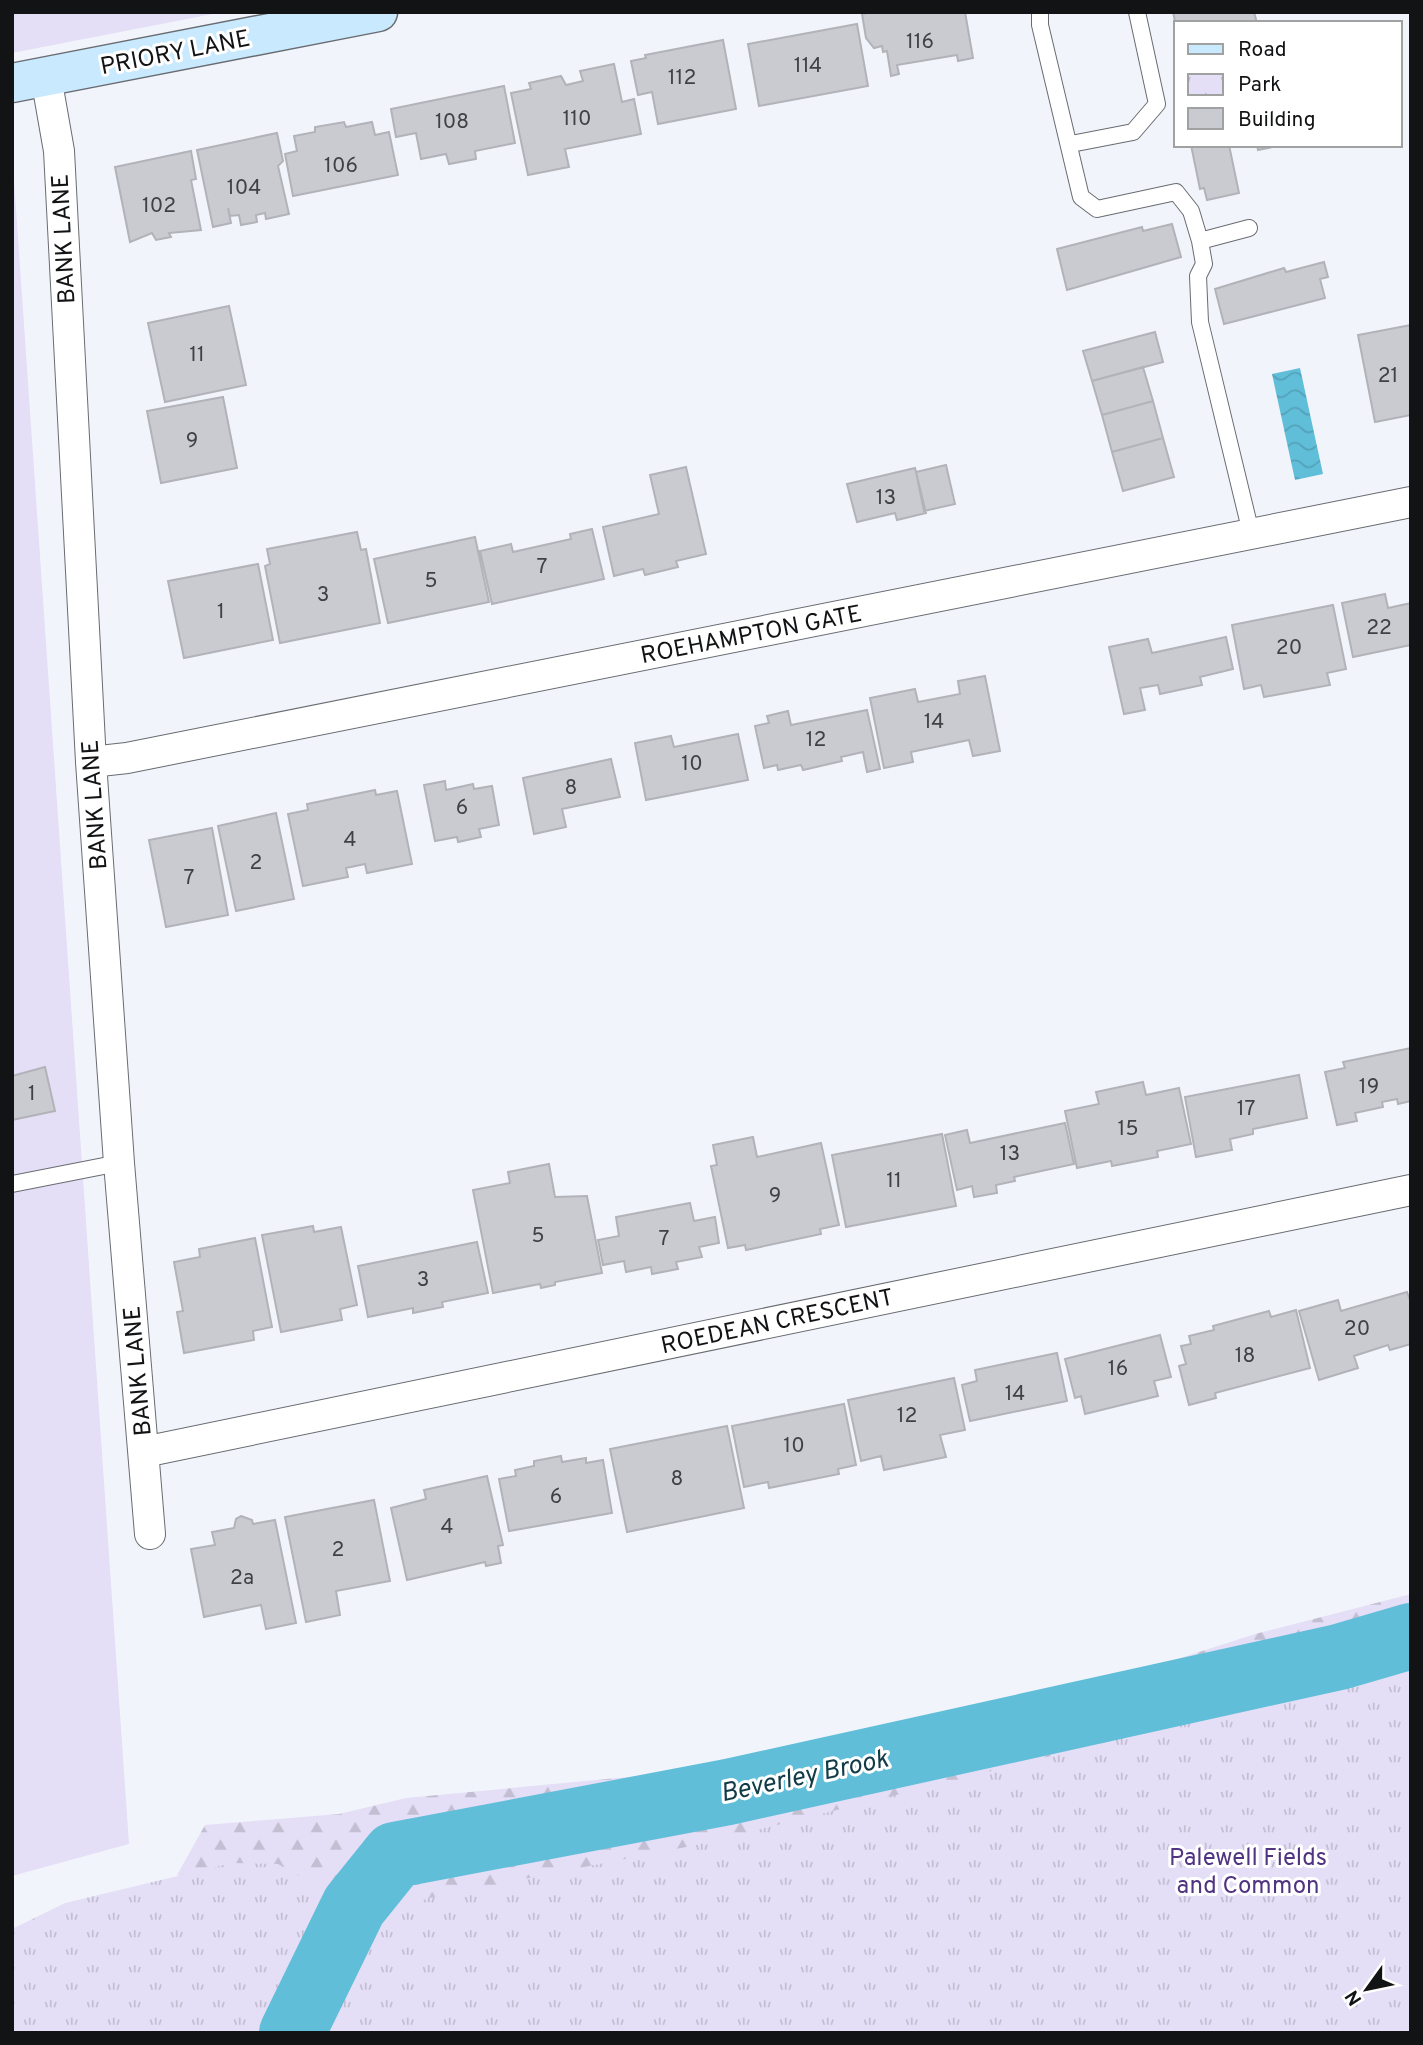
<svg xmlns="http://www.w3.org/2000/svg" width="1423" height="2045" viewBox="0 0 1423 2045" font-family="Overpass,sans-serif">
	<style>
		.grass { fill: #e4def6 }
		.forest { fill: url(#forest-firs) }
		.park { fill: url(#park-tufts) }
		.water { fill: url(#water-waves) }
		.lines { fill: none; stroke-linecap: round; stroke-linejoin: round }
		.river { stroke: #61bed9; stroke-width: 66 }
		.building { fill: #cacbd1; stroke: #b2b3b9; stroke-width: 2 }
		.lane-casing { stroke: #686c71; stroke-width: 18 }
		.street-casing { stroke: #686c71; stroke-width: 32 }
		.secondary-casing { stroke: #686c71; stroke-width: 41 }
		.lane { stroke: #fff; stroke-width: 16 }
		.street { stroke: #fff; stroke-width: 30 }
		.secondary { stroke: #c9eafe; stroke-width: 38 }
		.labels { text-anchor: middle; stroke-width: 6; stroke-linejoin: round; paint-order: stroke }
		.number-label { font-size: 21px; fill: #404144 }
		.street-label { font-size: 24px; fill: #121315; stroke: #fff }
		.park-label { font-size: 24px; fill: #503381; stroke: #fff }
		.water-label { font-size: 26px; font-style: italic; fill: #103b47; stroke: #fff }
	</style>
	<defs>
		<pattern id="forest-firs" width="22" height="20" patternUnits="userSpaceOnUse" patternTransform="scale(1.75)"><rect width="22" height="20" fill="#e4def6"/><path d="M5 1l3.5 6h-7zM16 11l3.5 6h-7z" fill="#c3bed2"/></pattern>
		<pattern id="park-tufts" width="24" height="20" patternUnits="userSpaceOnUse" patternTransform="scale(1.75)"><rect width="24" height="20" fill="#e4def6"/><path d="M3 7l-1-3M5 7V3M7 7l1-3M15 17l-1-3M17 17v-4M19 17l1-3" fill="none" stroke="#c3bed2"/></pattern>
		<pattern id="water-waves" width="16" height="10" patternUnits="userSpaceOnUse" patternTransform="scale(1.75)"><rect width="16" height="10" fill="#61bed9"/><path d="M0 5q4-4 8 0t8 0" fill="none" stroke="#53a2b9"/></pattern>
	</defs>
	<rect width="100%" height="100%" fill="#f1f5fb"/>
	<path class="grass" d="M12,12H223L12,53Z
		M12,151L129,1844L12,1876Z"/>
	<path class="forest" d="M1411,1594V1709L390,1959L177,1875L205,1825L339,1814L406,1798L670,1773L1081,1690L1255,1634Z"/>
	<path class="park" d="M1411,1657V2033H12V1929L65,1903L232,1863L278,1864L373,1919L383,1911L437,1896L701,1844L1103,1743Z"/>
	<path class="water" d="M1300,368L1323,474L1295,480L1272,374Z"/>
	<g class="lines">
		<path class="river" d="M292,2033L354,1906L395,1855L728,1792L1339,1657L1411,1636"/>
	</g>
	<path class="building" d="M872,12H965L973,58L958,61L957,55L897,65L899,74L891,76L887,51L883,52L882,46L874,48L866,38L862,14Z
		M1173,12H1254L1257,23H1176V26Z
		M857,24L868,86L759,106L748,44Z
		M723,40L736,109L658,124L652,92L638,95L631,61L646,58L645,55Z
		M614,64L622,102L634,99L641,134L565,149L569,167L528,175L511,93L531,89L529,83L561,76L566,85L583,81L580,71Z
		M504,86L515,143L475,151L476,159L449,164L446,154L421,159L416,133L396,137L391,109Z
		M344,122L346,127L372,122L375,135L389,132L398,175L293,196L285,154L297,151L294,136L315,132V127Z
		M277,133L283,161L278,166L289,214L266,219L265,213L256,215L257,222L241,225L239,215L230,216L228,208L231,223L213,227L197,150Z
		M1191,145H1229L1239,193L1207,200L1204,188L1200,189Z
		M1257,145H1283L1258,150Z
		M191,151L196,179L191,180L201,230L169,233L171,237L156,240L152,233L130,242L115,167Z
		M1172,224L1181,257L1067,290L1057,249L1142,227L1143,231Z
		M1324,262L1328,277L1320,279L1325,298L1224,324L1215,289L1284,268L1286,272Z
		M229,306L246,385L165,402L148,323Z
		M1411,325V415L1375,422L1358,335Z
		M1155,332L1163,362L1092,381L1083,351Z
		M1143,367L1153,401L1102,415L1092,381Z
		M223,397L237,468L161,483L147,411Z
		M1153,401L1163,438L1112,452L1102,415Z
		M1163,438L1174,477L1123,491L1112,452Z
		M946,465L955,504L924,511L916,472Z
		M686,467L706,554L676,561L678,567L645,575L643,569L614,576L603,527L659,514L650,475Z
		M915,468L926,513L897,520L895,513L857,522L847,484Z
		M592,529L604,579L492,604L480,551L511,544L513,552L571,539L570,534Z
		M357,532L361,550L366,549L380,623L280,643L265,566L270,564L267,549Z
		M475,537L489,602L388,623L374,559Z
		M258,564L273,640L184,658L168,581Z
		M1385,594L1388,608L1411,603V645L1353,657L1342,603Z
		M1333,605L1346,669L1327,673L1330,685L1264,697L1261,685L1244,689L1232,625Z
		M1226,637L1233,669L1200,677L1202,685L1160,694L1158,685L1140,688L1145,710L1124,714L1109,647L1148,639L1152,653Z
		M985,676L1000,751L973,756L969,740L911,752L913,762L884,768L870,698L915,689L918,702L960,694L958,681Z
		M867,710L880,769L867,772L863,752L841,757L842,761L803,770L801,765L778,770L777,765L764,768L755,726L769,723L767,716L788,711L791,725Z
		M738,734L748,780L646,800L635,743L671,736L674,747Z
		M611,759L620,797L562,809L566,827L534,834L523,778Z
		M445,781L446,790L473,784L474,789L492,786L499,825L479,829L481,837L458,842L457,837L435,841L424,785Z
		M375,790L376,795L397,791L412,864L367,873L365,864L346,868L348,877L303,886L288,814L308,810L307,804Z
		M276,813L294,899L236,911L218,826Z
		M212,828L228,915L166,927L149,840Z
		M1411,1048V1101L1398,1104L1397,1099L1382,1102L1383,1107L1355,1113L1357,1121L1337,1125L1325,1072L1345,1068L1343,1062Z
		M45,1067L55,1111L12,1120V1076Z
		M1299,1075L1307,1118L1253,1129V1134L1230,1139L1232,1150L1196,1157L1185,1097Z
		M1143,1082L1146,1095L1179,1088L1191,1144L1157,1151L1158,1157L1112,1166L1111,1161L1077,1168L1065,1111L1099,1104L1096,1092Z
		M1065,1123L1074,1164L1014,1177L1015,1181L996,1185L997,1193L974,1197L972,1186L957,1190L945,1135L967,1130L970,1143Z
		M942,1134L956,1206L846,1227L832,1155Z
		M753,1137L757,1157L821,1143L839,1225L820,1229L821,1234L746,1250L745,1245L728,1248L711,1166L717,1165L713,1145Z
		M549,1164L555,1197L587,1196L602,1273L555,1282V1285L541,1288L540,1284L493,1293L473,1190L510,1183L508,1172Z
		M690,1203L694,1221L715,1217L719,1243L699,1247L702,1257L676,1262L678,1269L652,1274L651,1267L626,1272L624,1261L603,1265L598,1240L619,1236L616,1217Z
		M313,1226L314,1232L341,1227L357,1305L340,1309L342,1320L281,1332L262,1235Z
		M255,1238L272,1327L253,1331L254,1340L184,1353L177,1312L183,1311L174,1262L200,1257L199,1249Z
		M477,1242L488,1293L442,1302L443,1307L413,1313V1308L368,1317L358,1266Z
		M1407,1292L1411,1303V1344L1390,1350L1388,1345L1354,1356L1358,1368L1319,1380L1299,1311L1338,1300L1341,1311Z
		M1296,1310L1310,1368L1215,1393L1216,1398L1189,1405L1179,1366L1186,1364L1181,1346L1191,1344L1189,1336L1214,1330L1213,1326L1269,1311L1271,1317Z
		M1160,1335L1171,1377L1154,1381L1158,1396L1085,1414L1081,1396L1075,1398L1065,1359Z
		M1057,1353L1067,1401L970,1421L962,1385L977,1381L975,1370Z
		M954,1378L965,1430L940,1435L946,1457L884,1470L881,1456L861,1461L848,1400Z
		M844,1404L856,1465L838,1469L839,1474L769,1488L768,1482L744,1487L732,1426Z
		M727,1426L744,1508L627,1532L610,1449Z
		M561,1456L562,1462L586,1458V1463L603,1460L612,1513L509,1531L499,1479L516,1476L515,1470L534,1466V1461Z
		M487,1476L503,1545L498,1546L501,1563L486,1566L485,1562L407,1580L391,1508L426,1499L424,1490Z
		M374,1500L390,1581L336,1591L340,1615L306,1622L285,1517Z
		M241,1516L252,1520L253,1524L275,1520L296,1623L266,1629L261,1605L204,1617L191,1549L215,1545L212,1532L234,1528L236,1519Z"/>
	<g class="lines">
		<defs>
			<path id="lane" d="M1040,12V25L1081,197L1097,209L1176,192L1191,211L1200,241L1204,264L1198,276L1200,322L1251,533
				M1071,144L1133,132L1157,104L1137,12
				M1200,241L1249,228
				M12,1184L119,1163"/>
			<path id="street" d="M46,77L59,151L91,762L119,1163L150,1534
				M91,762L127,758C556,674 983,585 1411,502
				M144,1452L1411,1190"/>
			<path id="secondary" d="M12,83L378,12"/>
		</defs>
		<use href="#lane" class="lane-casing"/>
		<use href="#street" class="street-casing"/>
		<use href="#secondary" class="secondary-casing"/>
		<use href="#lane" class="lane"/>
		<use href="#street" class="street"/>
		<use href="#secondary" class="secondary"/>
	</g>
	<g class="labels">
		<g class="number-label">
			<text x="920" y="48">116</text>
			<text x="808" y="72">114</text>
			<text x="682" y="84">112</text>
			<text x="577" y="125">110</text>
			<text x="452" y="128">108</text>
			<text x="341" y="172">106</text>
			<text x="244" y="194">104</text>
			<text x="159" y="212">102</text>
			<text x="197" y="361">11</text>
			<text x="1388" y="382">21</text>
			<text x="192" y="447">9</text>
			<text x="886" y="504">13</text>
			<text x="542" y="573">7</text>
			<text x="431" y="587">5</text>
			<text x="323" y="601">3</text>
			<text x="221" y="618">1</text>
			<text x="1379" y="634">22</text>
			<text x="1289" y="654">20</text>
			<text x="934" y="728">14</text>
			<text x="816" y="746">12</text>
			<text x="692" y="770">10</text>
			<text x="571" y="794">8</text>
			<text x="462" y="814">6</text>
			<text x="350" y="846">4</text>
			<text x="256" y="869">2</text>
			<text x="189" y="884">7</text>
			<text x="1369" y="1093">19</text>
			<text x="32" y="1100">1</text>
			<text x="1246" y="1115">17</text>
			<text x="1128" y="1135">15</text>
			<text x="1010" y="1160">13</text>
			<text x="894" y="1187">11</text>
			<text x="775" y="1202">9</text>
			<text x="538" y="1242">5</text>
			<text x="664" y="1245">7</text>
			<text x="423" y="1286">3</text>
			<text x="1357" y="1335">20</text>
			<text x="1245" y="1362">18</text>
			<text x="1118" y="1375">16</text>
			<text x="1015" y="1400">14</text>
			<text x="907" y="1422">12</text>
			<text x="794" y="1452">10</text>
			<text x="677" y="1485">8</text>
			<text x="556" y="1503">6</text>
			<text x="447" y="1533">4</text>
			<text x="338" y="1556">2</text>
			<text x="242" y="1584">2a</text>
		</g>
		<g class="street-label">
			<text transform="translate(175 52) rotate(-11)" y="8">PRIORY LANE</text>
			<text transform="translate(63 239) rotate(-93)" y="8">BANK LANE</text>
			<text transform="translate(751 634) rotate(-11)" y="8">ROEHAMPTON GATE</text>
			<text transform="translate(94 805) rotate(-94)" y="8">BANK LANE</text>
			<text transform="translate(777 1321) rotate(-12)" y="8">ROEDEAN CRESCENT</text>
			<text transform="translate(137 1371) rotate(-95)" y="8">BANK LANE</text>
		</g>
		<g class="park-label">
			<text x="1248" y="1865">Palewell Fields<tspan x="1248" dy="28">and Common</tspan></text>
		</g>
		<g class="water-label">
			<text transform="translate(804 1775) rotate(-12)" y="9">Beverley Brook</text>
		</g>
	</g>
	<rect width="1423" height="2045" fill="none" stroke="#121315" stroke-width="28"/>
	<rect x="1174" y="21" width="228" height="126" fill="#ffffff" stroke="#a0a1a1" stroke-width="2"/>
	<rect x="1188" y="44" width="35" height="10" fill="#c9eafe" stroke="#a0a1a1" stroke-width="2"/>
	<text x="1238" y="56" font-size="21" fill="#121315">Road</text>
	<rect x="1188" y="74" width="35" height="21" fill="url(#park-tufts)" stroke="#a0a1a1" stroke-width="2"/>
	<text x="1238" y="91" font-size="21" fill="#121315">Park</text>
	<rect x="1188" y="108" width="35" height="21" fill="#cacbd1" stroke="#a0a1a1" stroke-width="2"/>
	<text x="1238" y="126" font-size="21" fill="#121315">Building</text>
	<g transform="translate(1367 1989) rotate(237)" stroke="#ffffff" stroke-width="5" paint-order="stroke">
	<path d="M0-5L12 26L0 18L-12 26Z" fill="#121315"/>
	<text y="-10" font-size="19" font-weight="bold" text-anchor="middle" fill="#121315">N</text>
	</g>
</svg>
